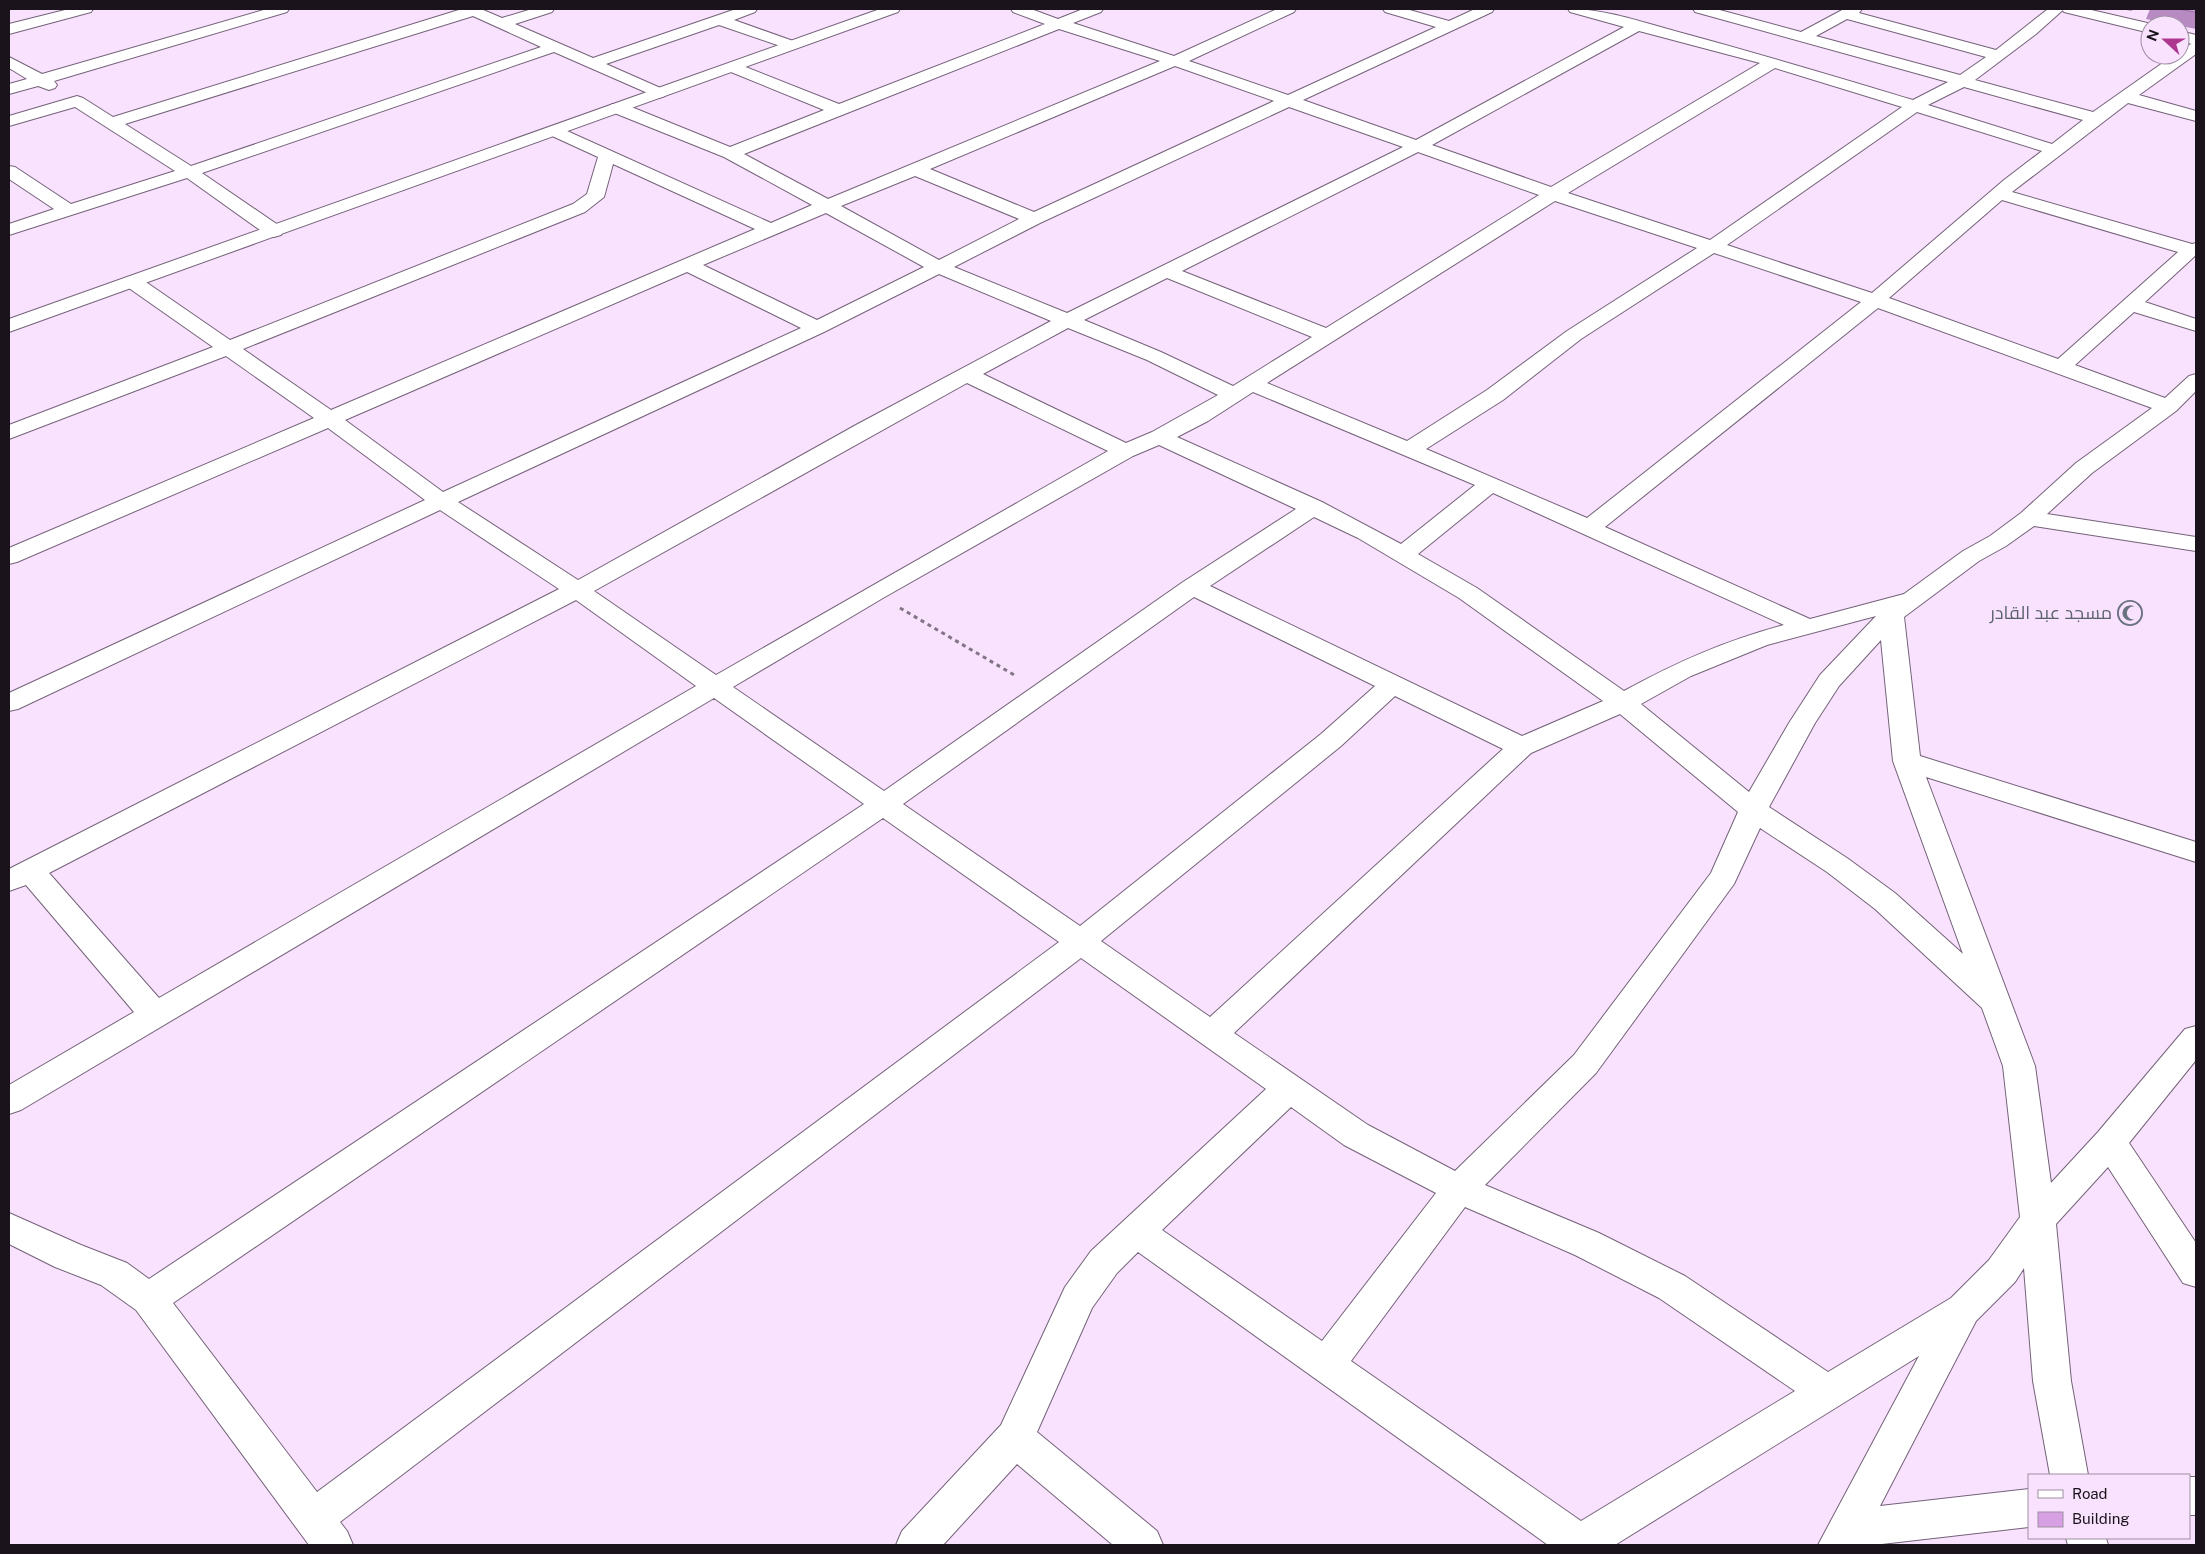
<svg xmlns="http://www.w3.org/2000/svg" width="2205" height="1554" viewBox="0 0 2205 1554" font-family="'Public Sans',Cairo,sans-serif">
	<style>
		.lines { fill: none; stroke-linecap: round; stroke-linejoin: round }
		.minor-casing { stroke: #75627a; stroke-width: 2 }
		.tertiary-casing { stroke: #75627a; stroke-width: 2 }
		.path { stroke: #827486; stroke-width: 3; stroke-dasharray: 4 4; stroke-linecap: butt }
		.minor { fill: #fff; fill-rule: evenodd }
		.tertiary { fill: #fff; fill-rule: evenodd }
		.wall { fill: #b88ac2 }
		.building { fill: #d6a0e2; stroke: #96709e }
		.labels { text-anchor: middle; stroke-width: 4; stroke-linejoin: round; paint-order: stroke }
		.worship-label { font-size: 18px; fill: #5b616d; stroke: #f8e2fd; text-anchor: end }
	</style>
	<rect width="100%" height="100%" fill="#f8e2fd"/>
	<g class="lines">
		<defs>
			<path id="minor" d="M69,9H93L91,12L9,34V24Z
				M267,9H289L287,12L54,81L57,85L55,88L49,90L38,86L9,94V84L27,79L9,68V57L42,74Z
				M462,9H481L502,18L532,9H554L552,12L515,24L593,58L736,9H757L755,12L734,20L796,42L799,45L796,48H786L719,25L606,64L665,90L667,93L665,96L659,98L554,52L202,173L281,227L283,231L281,235L274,237L267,235L187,178L9,235V224L54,209L9,179V166L15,167L71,204L175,171L75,107L9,126V116L77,96L83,98L113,117ZM473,16L541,47L191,166L125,124Z
				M1011,9H1031L1058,19L1083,9H1103L1101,12L1073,23L1174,56L1277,9H1296L1294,12L1189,61L1288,95L1436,27L1385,12L1383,9H1406L1449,21L1475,9H1494L1492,12L1303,100L1416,140L1624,27L1570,12L1568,9C1607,9 1644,23 1682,33C1760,54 1836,77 1913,100L1948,82L1695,12L1693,9H1716L1801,32L1844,9H1862L1859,13L1996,50L2048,9H2064L2036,34L1975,80L2093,112L2174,55H2180V51L2191,44L2196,42V54L2139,95L2196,111V121L2128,103L2012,192L2192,244L2196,243V255L2145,302L2196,319V331L2134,312L2075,365L2165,398L2189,376L2196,374V391L2176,411L2092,473L2047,514L2196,537V551L2034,526L2006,546L1979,561L1904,617L1920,756L2196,842V862L1926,777L2035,1066L2051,1183L2098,1132L2185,1029L2196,1026V1060L2129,1143L2196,1243V1287L2183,1283L2108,1167L2056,1224L2071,1381L2088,1475H2050L2033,1381L2024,1268L2015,1282L1976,1321L1880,1506L2029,1489V1527L1873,1545H1818L1919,1356L1615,1545H1548L1138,1252L1117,1273L1092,1308L1037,1432L1157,1531L1163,1545H1113L1017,1464L943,1545H896L902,1531L1001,1425L1065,1287L1091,1251L1266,1089L1081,958L340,1522L347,1531L353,1545H309L136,1310L101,1285L55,1267L9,1244V1213L81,1245L127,1263L149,1279L864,804L714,698L21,1110L9,1114V1085L134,1012L26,885L9,891V869L559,589L440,510L18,709L9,711V693L425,500L328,428L17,562L9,564V548L314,418L226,356L9,439V425L213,347L126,286L123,282L126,278L133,276L140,278L230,340L573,204L587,194L598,157L550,135L548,131L550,127L556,126L771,223L812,205L724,157L612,112L610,108L612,104H624L730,147L824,110L726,70L724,67L726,64H738L839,104L1045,24L1013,12ZM1847,19L1986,57L1960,75L1816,36ZM1059,29L1160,61L828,199L744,154ZM1639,31L1760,63L1551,187L1432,145ZM1175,66L1274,101L1034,212L930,169ZM1775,68L1902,107L1710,240L1568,193ZM1964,87L2083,120L2052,144L1928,105ZM1289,107L1403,147L1067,313L954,267L1040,223ZM1917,112L2042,151L2004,180L1872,293L1727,245ZM1418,152L1539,195L1326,328L1182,271ZM613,164L755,229L331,410L243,349L585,212L604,197ZM915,176L1019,219L939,260L841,206ZM2002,200L2178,252L2058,359L1889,298ZM1555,201L1697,248L1567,331L1487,390L1407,441L1267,383ZM826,213L924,267L817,320L703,265ZM1714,253L1861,302L1587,518L1426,449L1503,400L1581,339ZM687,272L801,328L443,492L345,420ZM939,274L1051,321L856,425L578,580L458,502L824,332ZM1167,278L1312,337L1233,386L1161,352L1084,320ZM1878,308L2152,408L2076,463L2021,513L1990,536L1963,551L1904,594L1810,619L1605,527ZM1068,328L1147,360L1218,395L1152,432L1126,443L983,374ZM967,383L1108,451L716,675L594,591ZM1253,392L1475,485L1401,544L1322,502L1177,437L1208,421ZM1159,445L1296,509L1183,582L884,791L733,687L883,598L1133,456ZM1493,493L1784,625C1725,641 1677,662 1624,691L1477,588L1418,554ZM1314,517L1358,538L1459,598L1603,701L1522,736L1210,586ZM1194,597L1375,686L1321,734L1080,926L903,804ZM576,600L696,686L159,998L49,873ZM1876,616L1820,675L1789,723L1749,792L1641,704L1691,676L1767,645ZM1881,640L1893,761L1963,954L1895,893L1847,858L1769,807L1815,723L1839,686ZM1395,696L1503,749L1210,1017L1101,941L1341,746ZM1620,714L1738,812L1711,873L1574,1055L1455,1171L1368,1125L1234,1033L1531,753ZM883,818L1059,942L317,1492L173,1303ZM1760,828L1827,872L1875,909L1982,1008L2003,1066L2020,1217L1989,1260L1951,1298L1828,1372L1685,1276L1599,1233L1485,1185L1596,1073L1734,884ZM1291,1107L1344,1145L1436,1193L1322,1341L1162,1230ZM1465,1207L1575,1255L1659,1298L1795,1391L1581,1521L1351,1361Z
				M2189,1477H2196V1515H2189Z
				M2066,1538H2106L2108,1545H2068Z"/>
			<path id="tertiary" d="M880,9H900L898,12L9,332V319Z
				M2062,9H2087L2156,25H2150V33L2064,12Z
				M2180,31L2196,35V45L2180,41Z"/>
		</defs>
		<use href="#minor" class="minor-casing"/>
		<use href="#tertiary" class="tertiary-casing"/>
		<path class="path" d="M900,608L1016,676"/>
		<use href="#minor" class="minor"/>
		<use href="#tertiary" class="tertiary"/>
	</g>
	<path class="wall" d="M2122,9H2134L2131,11Z
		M2150,9H2196V29L2146,19Z"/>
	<path class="building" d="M2177,9H2196V12Z"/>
	<defs>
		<symbol id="mosque-ring" viewBox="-11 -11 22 22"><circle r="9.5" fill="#f8e2fd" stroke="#6b7280" stroke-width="1.5"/><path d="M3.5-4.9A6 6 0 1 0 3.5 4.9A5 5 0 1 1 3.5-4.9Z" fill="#6b7280"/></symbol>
	</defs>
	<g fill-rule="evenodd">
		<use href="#mosque-ring" x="2116" y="599" width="28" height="28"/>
	</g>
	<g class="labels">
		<g class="worship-label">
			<text x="2112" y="619">مسجد عبد القادر</text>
		</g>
	</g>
	<rect width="2205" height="1554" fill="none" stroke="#1a131c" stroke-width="20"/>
	<rect x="2028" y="1474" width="162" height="65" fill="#f8e2fd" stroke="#9f8fa3"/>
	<rect x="2038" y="1490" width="25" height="8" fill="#ffffff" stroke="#9f8fa3"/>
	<text x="2072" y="1499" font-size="15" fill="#1a131c">Road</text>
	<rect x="2038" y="1512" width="25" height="15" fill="#d6a0e2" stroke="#9f8fa3"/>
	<text x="2072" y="1524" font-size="15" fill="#1a131c">Building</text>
	<g transform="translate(2165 40) rotate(291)"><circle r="24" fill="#f8e2fd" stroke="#9f8fa3"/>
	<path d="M0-4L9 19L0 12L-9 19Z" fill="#ad378f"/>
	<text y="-8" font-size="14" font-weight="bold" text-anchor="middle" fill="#1a131c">N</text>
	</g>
</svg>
